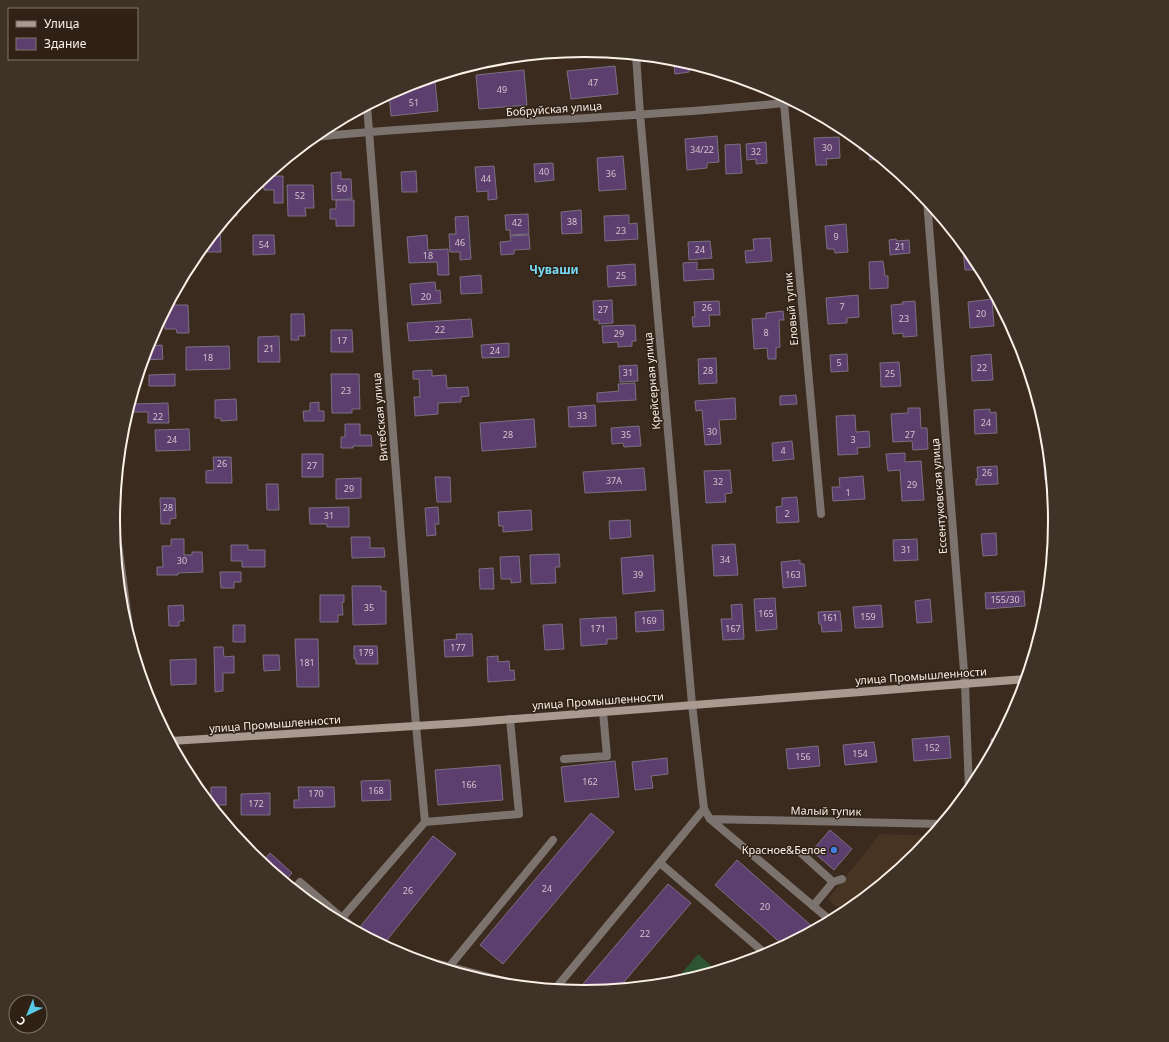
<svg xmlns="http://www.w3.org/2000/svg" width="1169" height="1042" viewBox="0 0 1169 1042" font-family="'Noto Sans',sans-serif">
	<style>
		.built { fill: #483422 }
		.grass { fill: #2d5532 }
		.building { fill: #5c3e6f; stroke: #7b7082 }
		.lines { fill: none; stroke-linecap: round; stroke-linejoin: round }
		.service { stroke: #7c736e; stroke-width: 8 }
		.minor { stroke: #7c736e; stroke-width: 8 }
		.secondary { stroke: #a89991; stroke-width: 8 }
		.shop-dot { fill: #3f7fe0; stroke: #2f2115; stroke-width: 1.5 }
		.labels { text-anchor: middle; stroke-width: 3; stroke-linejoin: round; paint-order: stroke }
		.number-label { font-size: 9px; fill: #d3c4ca }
		.street-label { font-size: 11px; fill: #fbf1e9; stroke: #2f2115 }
		.poi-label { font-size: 11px; fill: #fbf1e9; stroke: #2f2115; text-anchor: end }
		.neighbourhood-label { font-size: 12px; font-weight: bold; fill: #78dbf6; stroke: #2f2115 }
		.rim { fill: none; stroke: #fbf1e9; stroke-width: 2 }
	</style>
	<rect width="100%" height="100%" fill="#3a2b1e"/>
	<path class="built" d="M880,834L932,836L917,854L844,914L828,899Z"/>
	<path class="grass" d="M698,954L717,971L680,982L677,979Z"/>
	<path class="building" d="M673,59L694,64V69L689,70V72L675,74Z
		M615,66L618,94L571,99L567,71Z
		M524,70L527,105L479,109L476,75Z
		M713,70L726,74L713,75Z
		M435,81L438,111L391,116L389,94L404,86L412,83Z
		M717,136L719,162L707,163V168L687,170L685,139Z
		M839,137L840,158L826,159L827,165H816L814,138Z
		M859,140L882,159L870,160L869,149L859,150Z
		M766,142L767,163L756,164V159L747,160L746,144Z
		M740,144L742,173L726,174L725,145Z
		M623,156L626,189L599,191L597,158Z
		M553,163L554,180L535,182L534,164Z
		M494,166L497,199L488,200V191L477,192L475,167Z
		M416,171L417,192H402L401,172Z
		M341,172V179H351L352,199L332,200L331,173Z
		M266,176H283V203H274V190H264L263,178Z
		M287,185H313L314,208H305L306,216H288Z
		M336,200H354V226H336V219H330V209H336Z
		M236,206L237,216H228Z
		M581,210L582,233L562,234L561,212Z
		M528,214L529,234L510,235V230H506L505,215Z
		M629,215V224L637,223L638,239L605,241L604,216Z
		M468,216L471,259L460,260V252H450L449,234H456L455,217Z
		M846,224L848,252L835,253L834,249H827L825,226Z
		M220,226L221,252H200V251Z
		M253,235H274L275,254L253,255Z
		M427,235L428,250L448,249L449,275H438L437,262L409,263L407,237Z
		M529,235L530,249L514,250V254L501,255L500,242L511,241L510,236Z
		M770,238L772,261L746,263L745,251L754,250L753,239Z
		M896,239L897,241L909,240L910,253L890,255L889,240Z
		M710,241L712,258L689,260L688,242Z
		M968,249L976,260L979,266V270H965L963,250Z
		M883,261L885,276H888V288L870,289L869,262Z
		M697,262V270L713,269L714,279L684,281L683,263Z
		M635,264L636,285L608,287L607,266Z
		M481,275L482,293L461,294L460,277Z
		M435,282L436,291L440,290L441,303L412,305L410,284Z
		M858,295L859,317L847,318V323L828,324L826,298Z
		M992,299L994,326L970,328L968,302Z
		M612,300L613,323L599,324V320H594L593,301Z
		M719,301L720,315H709L710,326L693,327L692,317H695L694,302Z
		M915,301L917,336L903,337V333L893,334L891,305L903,304L902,302Z
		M168,305H188L189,333H177L176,329H165L164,313Z
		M783,311L784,320H779L780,347L776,348V359H768L767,348L754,349L752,319L766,318V313Z
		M291,314H304L305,336H298L299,340H291Z
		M471,319L473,337L409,341L407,323Z
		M635,325L636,341H632V346L618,347V342L603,343L602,326Z
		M331,330H352L353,352H331Z
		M279,336L280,362H258V337Z
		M509,343V357L482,358L481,345Z
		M162,345L163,359L144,360L148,346Z
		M229,346L230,369L186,370V347Z
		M847,354L848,371L831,372L830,355Z
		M991,354L993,380L972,381L971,356Z
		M716,358L717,383L699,384L698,359Z
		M899,362L901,386L881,387L880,363Z
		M637,365L638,381L620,382L619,366Z
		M432,370V376L446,375L447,388L468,387L469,396L461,397V402L438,403V414L415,416L414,397H420L419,379H413V371Z
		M175,374V386H149V375Z
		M331,374H359L360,409H352V413H332Z
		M635,383L636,400L597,402V393L619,391L618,384Z
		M796,395L797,404L780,405V396Z
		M735,398L736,419L719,420L721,444L705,445L702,410L696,411L695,401Z
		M236,399L237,420L221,421V418H215V400Z
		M319,402V411H324V421H304L303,411H310V403Z
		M168,403L169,423H148V412H133V404Z
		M595,405L596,426L569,427L568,407Z
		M908,408H920L921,428H927L928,449L913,450L912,441L893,442L891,414L908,413Z
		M1039,408H1040L1046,429L1048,443H1041Z
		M990,409V413L996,412L997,433L975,434L974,410Z
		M855,415L856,432L869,431L870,447L857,448L858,454L838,455L836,416Z
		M534,419L536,447L482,451L480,423Z
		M345,424H360V435H371L372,446H353V448H341V437H345Z
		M639,426L641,446L624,447L623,443L612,444L611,428Z
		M189,429L190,450L156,451L155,430Z
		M792,441L794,459L773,461L772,443Z
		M905,453V462L921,461L924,500L902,501L900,470L888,471L886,454Z
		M302,454H323V477H302Z
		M213,457H231L232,483H206V471L214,470Z
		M1044,465H1050L1051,480H1045Z
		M997,466L998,484L976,485V479H978L977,467Z
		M644,468L646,490L585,493L583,472Z
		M730,470L732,493L725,494L726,502L706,503L704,471Z
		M863,476L865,499L833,501L832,487H840L839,478Z
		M435,477H450L451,502H437Z
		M361,478V498L336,499V479Z
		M266,484H278L279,510H267Z
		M797,497L799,522L777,523L776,507L782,506V498Z
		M160,498H175L176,518L170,519V524H161Z
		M1049,503H1054L1055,521L1054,537H1051Z
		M349,507V527H327V524H310L309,508Z
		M438,507L439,524H435L436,535L427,536L425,508Z
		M531,510L532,530L503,532V526H499L498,512Z
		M630,520L631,537L610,539L609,521Z
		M996,533L997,555L983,556L981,534Z
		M351,537H370V548H384L385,557L352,558Z
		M171,539H184V555H192V552H202L203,572L178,573V575H157V567H163L162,546H171Z
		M917,539L918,560L894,561L893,540Z
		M735,544L738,575L714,576L712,545Z
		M231,545H248V550H265V567H242V561H231Z
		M559,554L560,567H555L556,583L531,584L530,555Z
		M653,555L655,591L623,594L621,558Z
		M519,556L521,582L511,583V579H501L500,557Z
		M800,560V564H804L806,586L783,588L781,562Z
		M493,568L494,589H480L479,569Z
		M220,572H241V582H234V588H221Z
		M352,586H381V591H386V624L353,625Z
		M1024,591L1025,606L986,609L985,593Z
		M320,595H344V602H342L343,615H338V622H320Z
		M775,598L777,629L756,631L754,599Z
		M930,599L932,622L917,623L915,601Z
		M742,604L744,639L723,640L721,619H732L731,605Z
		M183,605L184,621H179V626H169L168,606Z
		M881,605L883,627L855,628L853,607Z
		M663,610L664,630L636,632L635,612Z
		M840,611L842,631L822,632L821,624H819L818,612Z
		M616,617L617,639H607V644L581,646L580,619Z
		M562,624L564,649L545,650L543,625Z
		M233,625H245V642H233Z
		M456,634H472L473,656L445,657L444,640L457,639Z
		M295,639H318L319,687H297Z
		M354,646H377L378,664H356V659H354Z
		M214,647H223L224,657L234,656V673H223V691L215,692Z
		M263,655H279L280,670L264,671Z
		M498,656V662L509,661L510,671L514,670L515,680L488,682L487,657Z
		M196,659V684L171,685L170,660Z
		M1004,731L994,749L992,750L991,739L996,738V732Z
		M949,736L951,758L914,761L912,739Z
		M874,742L877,762L845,765L843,745Z
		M818,746L820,766L788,769L786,749Z
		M667,758L668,774L651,776L653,788L635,790L632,762Z
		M615,761L619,797L565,802L561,767Z
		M500,765L503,800L438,805L435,770Z
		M390,780L391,800L362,801L361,781Z
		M211,787H226V805H211Z
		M298,787H334L335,807L294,808V800H299Z
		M270,793V815H241V794Z
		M591,813L614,832L503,964L480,945Z
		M830,830L852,849L834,870L812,851Z
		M433,836L456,854L383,945L360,927Z
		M270,853L292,873L285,881L262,862Z
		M737,860L815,929L784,946L715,885Z
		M668,884L691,903L618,989L584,992L577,991Z"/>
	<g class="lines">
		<path class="service" d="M564,759L607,756L603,712
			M425,822L519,814L510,719
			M801,853L833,882L813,906
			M660,863L767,955
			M833,882L842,879
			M294,889L300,882L342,918L425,822L416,725
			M342,918L360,933
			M401,954L523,986
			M449,967L553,840
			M555,989L704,809"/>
		<path class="minor" d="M636,55L640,114L692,704L704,809L710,819L831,921
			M784,103L821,514
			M367,106L416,725
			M314,137C474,121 635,119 794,102
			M927,200L965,684L969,791
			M114,513L131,642
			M710,819L942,824"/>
		<path class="secondary" d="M171,741L463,723L1026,679"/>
	</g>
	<circle class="shop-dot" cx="834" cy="850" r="4"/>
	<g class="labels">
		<g class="number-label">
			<text x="593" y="86">47</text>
			<text x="502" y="93">49</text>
			<text x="414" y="106">51</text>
			<text x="827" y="151">30</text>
			<text x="702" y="153">34/22</text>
			<text x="756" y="155">32</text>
			<text x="544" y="175">40</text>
			<text x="611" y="177">36</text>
			<text x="486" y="182">44</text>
			<text x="342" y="192">50</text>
			<text x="300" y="199">52</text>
			<text x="572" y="225">38</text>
			<text x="517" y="226">42</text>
			<text x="621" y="234">23</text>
			<text x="836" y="240">9</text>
			<text x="460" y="246">46</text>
			<text x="264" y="248">54</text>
			<text x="900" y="250">21</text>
			<text x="700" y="253">24</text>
			<text x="428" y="259">18</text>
			<text x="621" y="279">25</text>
			<text x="426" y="300">20</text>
			<text x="842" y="310">7</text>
			<text x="707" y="311">26</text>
			<text x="603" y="313">27</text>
			<text x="981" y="317">20</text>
			<text x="904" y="322">23</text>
			<text x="440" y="333">22</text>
			<text x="766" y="336">8</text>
			<text x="619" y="337">29</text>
			<text x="342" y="344">17</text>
			<text x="269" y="352">21</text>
			<text x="495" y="354">24</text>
			<text x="208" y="361">18</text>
			<text x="839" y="366">5</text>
			<text x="982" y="371">22</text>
			<text x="708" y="374">28</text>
			<text x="628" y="376">31</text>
			<text x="890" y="377">25</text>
			<text x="346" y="394">23</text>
			<text x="582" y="419">33</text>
			<text x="158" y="420">22</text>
			<text x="986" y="426">24</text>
			<text x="712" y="435">30</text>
			<text x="508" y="438">28</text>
			<text x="626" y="438">35</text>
			<text x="910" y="438">27</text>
			<text x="172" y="443">24</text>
			<text x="853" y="443">3</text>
			<text x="783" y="454">4</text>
			<text x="222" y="467">26</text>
			<text x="312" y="469">27</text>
			<text x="987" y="476">26</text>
			<text x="614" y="484">37А</text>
			<text x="718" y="485">32</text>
			<text x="912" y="488">29</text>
			<text x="349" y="492">29</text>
			<text x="848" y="496">1</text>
			<text x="168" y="511">28</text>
			<text x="787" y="517">2</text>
			<text x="329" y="519">31</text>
			<text x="906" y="553">31</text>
			<text x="725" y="563">34</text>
			<text x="182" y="564">30</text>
			<text x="638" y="578">39</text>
			<text x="793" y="578">163</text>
			<text x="1005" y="603">155/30</text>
			<text x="369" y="611">35</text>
			<text x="766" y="617">165</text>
			<text x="868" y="620">159</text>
			<text x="830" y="621">161</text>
			<text x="649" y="624">169</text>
			<text x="598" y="632">171</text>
			<text x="733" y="632">167</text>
			<text x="458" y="651">177</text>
			<text x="366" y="656">179</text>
			<text x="307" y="666">181</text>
			<text x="932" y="751">152</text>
			<text x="860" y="757">154</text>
			<text x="803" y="760">156</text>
			<text x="590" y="785">162</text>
			<text x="469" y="788">166</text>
			<text x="376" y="794">168</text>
			<text x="316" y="797">170</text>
			<text x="256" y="807">172</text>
			<text x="547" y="892">24</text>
			<text x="408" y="894">26</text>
			<text x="765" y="910">20</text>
			<text x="645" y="937">22</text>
		</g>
		<g class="street-label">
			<text transform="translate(554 109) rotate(-4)" y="4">Бобруйская улица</text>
			<text transform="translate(791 309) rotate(-95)" y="4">Еловый тупик</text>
			<text transform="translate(652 381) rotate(-95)" y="4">Крейсерная улица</text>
			<text transform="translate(380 417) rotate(-95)" y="4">Витебская улица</text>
			<text transform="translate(939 496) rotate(-94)" y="4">Ессентуковская улица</text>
			<text transform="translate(921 676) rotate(-4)" y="4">улица Промышленности</text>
			<text transform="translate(598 701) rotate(-4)" y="4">улица Промышленности</text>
			<text transform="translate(275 724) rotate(-4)" y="4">улица Промышленности</text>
			<text transform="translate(826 811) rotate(1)" y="4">Малый тупик</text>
		</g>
		<g class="poi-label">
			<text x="826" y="854">Красное&amp;Белое</text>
		</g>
		<g class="neighbourhood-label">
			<text x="554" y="274">Чуваши</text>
		</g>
	</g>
	<path d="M0 0H1169V1042H0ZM120 521a464 464 0 1 1 928 0a464 464 0 1 1-928 0Z" fill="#3f3226" fill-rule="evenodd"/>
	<path class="rim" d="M120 521a464 464 0 1 1 928 0a464 464 0 1 1-928 0Z"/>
	<rect x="8" y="8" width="130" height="52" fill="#2f2115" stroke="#81746a"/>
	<rect x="16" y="21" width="20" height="6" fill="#a89991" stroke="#81746a"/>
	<text x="44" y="28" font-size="12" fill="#fbf1e9">Улица</text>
	<rect x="16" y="38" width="20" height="12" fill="#5c3e6f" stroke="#81746a"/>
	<text x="44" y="48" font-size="12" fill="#fbf1e9">Здание</text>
	<g transform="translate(28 1014) rotate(223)"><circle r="19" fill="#2f2115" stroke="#81746a"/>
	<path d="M0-3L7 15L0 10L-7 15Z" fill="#59c8e5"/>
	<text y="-6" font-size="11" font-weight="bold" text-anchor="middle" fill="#fbf1e9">С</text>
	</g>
</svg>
